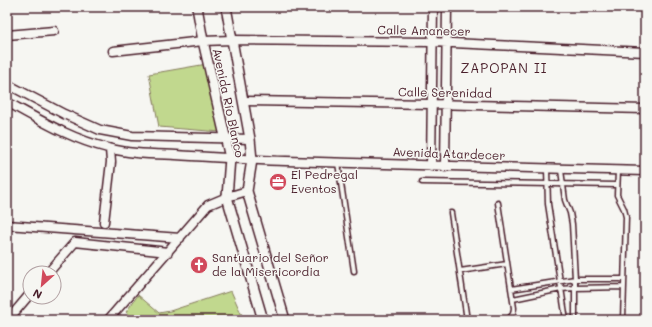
<svg xmlns="http://www.w3.org/2000/svg" width="652" height="327" viewBox="0 0 652 327" font-family="Mali,sans-serif">
	<style>
		.green { fill: #c1d88e; stroke: #867c5c }
		.lines { fill: none; stroke-linecap: round; stroke-linejoin: round }
		.stream { stroke: #698496; stroke-width: 2.5 }
		.service-casing { stroke: #4a1f2b; stroke-width: 7 }
		.minor-casing { stroke: #4a1f2b; stroke-width: 11 }
		.tertiary-casing { stroke: #4a1f2b; stroke-width: 12 }
		.service { stroke: #f6f6f2; stroke-width: 4 }
		.minor { stroke: #f6f6f2; stroke-width: 8 }
		.tertiary { stroke: #f6f6f2; stroke-width: 9 }
		.labels { text-anchor: middle; stroke-width: 3; stroke-linejoin: round; paint-order: stroke }
		.street-label { font-size: 12px; fill: #4a1f2b; stroke: #f6f6f2 }
		.poi-label { font-size: 12px; fill: #4a1f2b; stroke: #f6f6f2; text-anchor: start }
		.neighbourhood-label { font-size: 13px; letter-spacing: 1px; fill: #4a1f2b; stroke: #f6f6f2 }
	</style>
	<rect width="100%" height="100%" fill="#f6f6f2"/>
	<filter id="ink" filterUnits="userSpaceOnUse"><feTurbulence type="fractalNoise" baseFrequency=".025" numOctaves="2"/><feDisplacementMap in="SourceGraphic" scale="8" xChannelSelector="R" yChannelSelector="G"/><feConvolveMatrix kernelMatrix="1 2 1 2 8 2 1 2 1" color-interpolation-filters="sRGB"/></filter>
	<g filter="url(#ink)">
		<path class="green" d="M207,64L221,132L159,127L149,74Z
			M231,291L244,320H133L126,312L138,295L159,313L170,311Z"/>
		<g class="lines">
			<path class="stream" d="M644,41L645,36
				M644,166L645,138"/>
			<defs>
				<path id="service" d="M338,163L354,271
					M547,169L548,204L566,320
					M561,170L565,200L570,213L572,224L575,279V320
					M618,171L617,195L624,209L626,217L623,320
					M422,182L617,185
					M498,203L514,308L513,314L508,320H506
					M451,213L467,320
					M460,271L507,264
					M511,289L575,279H624
					M513,299L561,289L575,288L624,287"/>
				<path id="minor" d="M7,35L54,31
					M113,51L203,41L232,40L432,42L645,52
					M7,84L64,114L100,130L132,136L250,139
					M244,101L431,104L645,109
					M7,102C40,120 71,139 108,148C129,154 153,154 176,155C213,157 249,160 286,161C406,165 525,168 645,171
					M431,166L433,7
					M445,167L447,7
					M104,222L111,162L110,149
					M7,225L180,238
					M48,273L75,242L168,252
					M8,320L30,294
					M108,320L208,205L227,197L247,191"/>
				<path id="tertiary" d="M197,7L203,41L230,158L227,197L263,320
					M226,7L250,139L252,160L247,191L285,320"/>
			</defs>
			<use href="#service" class="service-casing"/>
			<use href="#minor" class="minor-casing"/>
			<use href="#tertiary" class="tertiary-casing"/>
			<use href="#service" class="service"/>
			<use href="#minor" class="minor"/>
			<use href="#tertiary" class="tertiary"/>
		</g>
	</g>
	<defs>
		<symbol id="office-disc" viewBox="-11 -11 22 22"><circle r="9.5" fill="#d1495b" stroke="#f6f6f2"/><path d="M-6-3h4V-5.5h4V-3h4V5H-6ZM-1-4.5V-3h2v-1.5ZM-6 0V1H6V0Z" fill="#fff"/></symbol>
		<symbol id="church-disc" viewBox="-11 -11 22 22"><circle r="9.5" fill="#d1495b" stroke="#f6f6f2"/><path d="M-1.2-6h2.4v3.5h3.3v2.4h-3.3V6h-2.4V-.1h-3.3v-2.4h3.3Z" fill="#fff"/></symbol>
	</defs>
	<g fill-rule="evenodd">
		<use href="#office-disc" x="268" y="172" width="20" height="20"/>
		<use href="#church-disc" x="189" y="255" width="20" height="20"/>
	</g>
	<g class="labels">
		<g class="street-label">
			<text transform="translate(424 31) rotate(1)" y="4">Calle Amanecer</text>
			<text transform="translate(445 93) rotate(1)" y="4">Calle Serenidad</text>
			<text transform="translate(228 103) rotate(78)" y="4">Avenida Río Blanco</text>
			<text transform="translate(449 154) rotate(2)" y="4">Avenida Atardecer</text>
		</g>
		<g class="poi-label">
			<text x="291" y="179">El Pedregal<tspan x="291" dy="14">Eventos</tspan></text>
			<text x="212" y="262">Santuario del Señor<tspan x="212" dy="14">de la Misericordia</tspan></text>
		</g>
		<g class="neighbourhood-label">
			<text x="504" y="73">ZAPOPAN II</text>
		</g>
	</g>
	<rect width="652" height="327" fill="none" stroke="#f6f6f2" stroke-width="24"/>
	<rect x="12" y="12" width="628" height="303" fill="none" stroke="#4a1f2b" stroke-width="1.5" filter="url(#ink)"/>
	<g transform="translate(42 285) rotate(207)"><circle r="19" fill="#f6f6f2" stroke="#b1a0a2"/>
	<path d="M0-3L7 15L0 10L-7 15Z" fill="#d1495b"/>
	<text y="-6" font-size="11" font-weight="bold" text-anchor="middle" fill="#4a1f2b">N</text>
	</g>
</svg>
